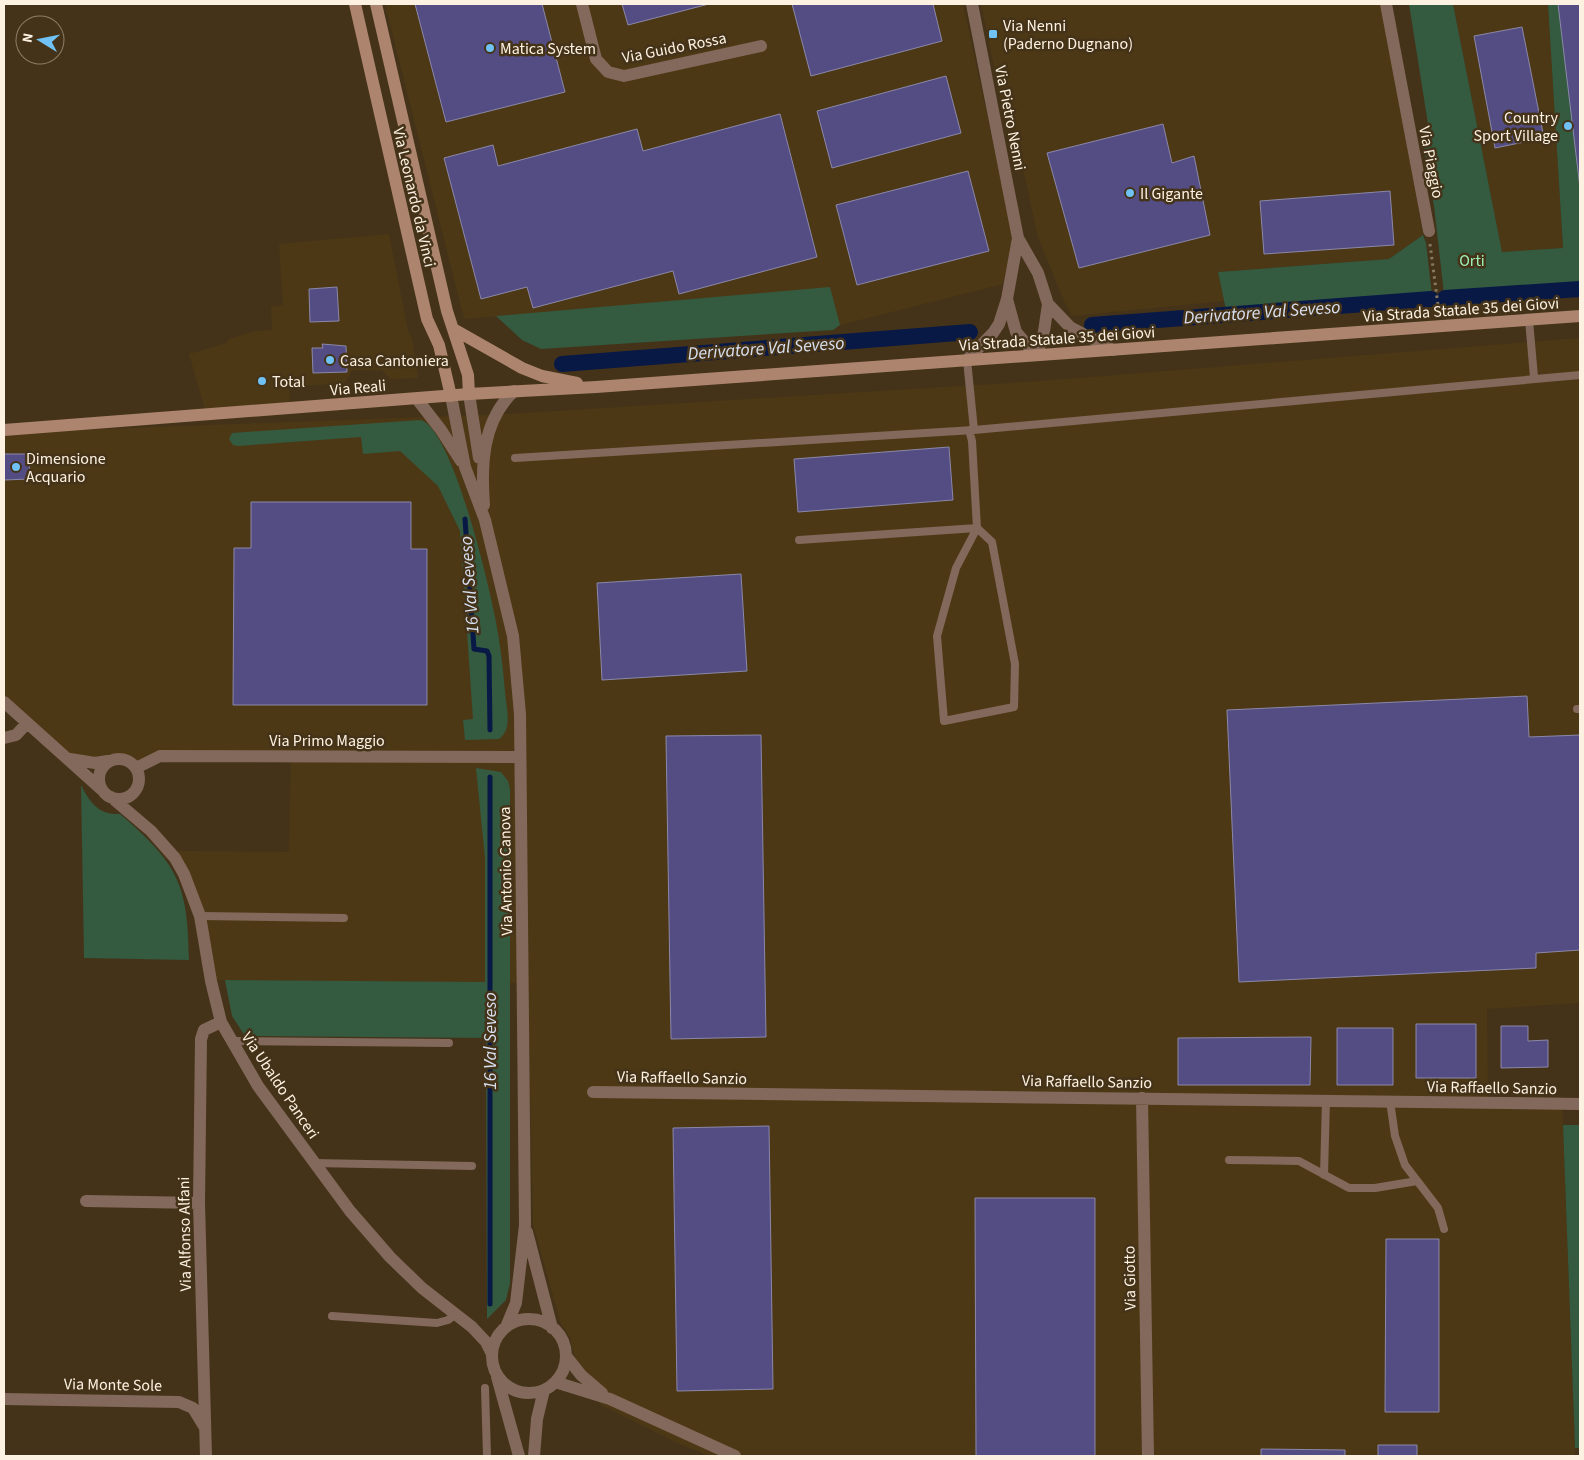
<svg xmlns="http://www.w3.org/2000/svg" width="1584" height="1460" viewBox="0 0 1584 1460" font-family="'Source Sans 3',sans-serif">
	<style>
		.built { fill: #4d3816 }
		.green { fill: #345a40 }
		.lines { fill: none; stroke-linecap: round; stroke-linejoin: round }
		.stream { stroke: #081946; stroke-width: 5 }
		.canal { stroke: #081946; stroke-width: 16 }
		.building { fill: #544d84; stroke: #8b88a8 }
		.path { stroke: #877861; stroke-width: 3; stroke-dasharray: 2.5 4; stroke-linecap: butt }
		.lane { stroke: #83695b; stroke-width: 8 }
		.street { stroke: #83695b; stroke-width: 12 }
		.secondary { stroke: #ad856e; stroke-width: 12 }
		.poi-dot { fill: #70c1f4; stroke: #443319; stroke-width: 2 }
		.labels { text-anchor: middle; stroke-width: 5; stroke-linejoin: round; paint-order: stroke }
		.poi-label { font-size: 16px; fill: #fdf2e2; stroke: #443319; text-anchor: start }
		.street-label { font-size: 16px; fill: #fdf2e2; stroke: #443319 }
		.park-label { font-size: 16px; fill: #9ef5b9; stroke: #443319 }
		.water-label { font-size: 18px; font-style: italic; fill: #d9e1f1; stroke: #443319 }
	</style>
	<rect width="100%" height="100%" fill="#443319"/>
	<path class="built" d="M385,4H963L1013,236L1003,284L840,325L830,288L464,319Z
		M981,4H1382L1423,235L1389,259L1218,272L1224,301L1072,316L1064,301L1038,237L1019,151L1012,153Z
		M1453,4H1548L1563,248L1502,252Z
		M389,234L408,331L412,339L418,378L390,379L382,370H352L345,383L289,387L290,405L206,413L189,354L227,343L229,339L256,331L272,330L271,307L283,305L279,244Z
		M1580,338V1003L1487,1009L1488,1097H1562L1575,1456H709L680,1444L601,1405L574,1355L570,1337L561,1324L533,1224L528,983L207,980L196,916L187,888L164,851L289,852L291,755L158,753L137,766L130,759L118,756L109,758L72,757L4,697V435L77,430L507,414L1041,381Z"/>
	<path class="green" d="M1409,4H1453L1502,252L1563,248L1548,4H1580V285L1444,294L1434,206L1423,144L1431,143Z
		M1423,235L1426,243L1432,295L1226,310L1218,272L1389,259Z
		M830,287L840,325L833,330L541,349L522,340L496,316Z
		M421,420C453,432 488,581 495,617C500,642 503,667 505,692C506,704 510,719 506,730C504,734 502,737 499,739L465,740L463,720L473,719L460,531L438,486L400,451L363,454L361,437L238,446L233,445L229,439L232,433Z
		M476,768L501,772L508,781L510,789V1283L506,1300L487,1319L486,1038L245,1036L232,1016L225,980L485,982V858Z
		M81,785C90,803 99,815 120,814C178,864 188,884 189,960L84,958Z
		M1563,1125H1580V1448H1575Z"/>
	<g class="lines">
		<path class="stream" d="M465,519L474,649L487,651L489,656L490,730
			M490,777V1304"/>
		<path class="canal" d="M1445,298L1580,289
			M1092,325L1431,299
			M562,364L970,332"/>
	</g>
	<path class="building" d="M415,4H542L565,92L446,122Z
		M622,4H709L628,25Z
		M792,4H933L942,41L811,76Z
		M1558,4H1580V188Z
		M1522,27L1544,138L1495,148L1474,36Z
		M946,76L961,133L832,168L817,111Z
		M780,114L817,257L679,294L673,271L533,308L527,287L481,299L444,158L493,145L498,166L637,129L643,151Z
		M1163,124L1172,163L1194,156L1210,235L1079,268L1047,153Z
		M968,171L989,251L857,285L836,205Z
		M1390,191L1394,245L1264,254L1260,201Z
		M337,287L339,321L310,322L309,289Z
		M322,344L346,346L347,372L313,373L312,348H323Z
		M949,447L953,500L798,512L794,459Z
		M4,454H29L30,479L4,480Z
		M251,502H411V549H427V705H233L234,548H251Z
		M741,574L747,671L602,680L597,583Z
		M1527,696L1529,737L1580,735V950L1536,953V968L1239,982L1227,710Z
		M761,735L766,1037L671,1039L666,736Z
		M1416,1024H1476V1078H1416Z
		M1501,1026H1528V1041L1548,1040V1067L1501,1068Z
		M1337,1028H1393V1085H1337Z
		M1311,1037L1310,1085H1178V1038Z
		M769,1126L773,1389L677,1391L673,1128Z
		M975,1198H1095V1456H976Z
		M1386,1239H1439V1412H1385Z
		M1378,1445H1417V1456H1378Z
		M1261,1449L1345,1450V1456H1261Z"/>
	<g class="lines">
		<path class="path" d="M1430,244L1439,313"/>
		<path class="lane" d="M1529,320L1534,377
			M967,360L974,430
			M515,458L974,430L1580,375
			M799,540L977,528L956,568L937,636L944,721L1014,707L1015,664L992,542L977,528L972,441L969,430
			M1577,709H1580
			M200,916L344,918
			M232,1041L449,1043
			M1390,1101L1395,1136L1405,1165L1438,1208L1444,1229
			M1229,1160L1299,1161L1349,1188H1375L1417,1181
			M314,1163L472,1166
			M1324,1175L1326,1100
			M332,1316L437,1323L448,1320L456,1314
			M485,1388L487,1456"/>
		<path class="street" d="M582,4L596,59L608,72L624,76L761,46
			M972,4L1018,238L1038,273L1048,304L1043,338L1036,355L1016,332L1007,299
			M1386,4L1429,231
			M1048,304L1070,327L1113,350
			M967,360L993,333L999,324L1007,299L1018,238
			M469,394L479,458
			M451,396L465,467L485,520L513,636L520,714L525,1225L516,1303L506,1327
			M417,399L441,430L461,461
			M484,505C481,465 482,421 514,391
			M4,702L101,789
			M4,738L16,735L27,723
			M99 779a20 20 0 1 1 40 0a20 20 0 1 1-40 0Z
			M70,759L95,763L108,761
			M136,768L160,756L520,757
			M111,797L151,831L175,858L184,874L200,916L211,981L221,1022L258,1086L350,1211L390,1257L422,1288L472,1327L486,1342L492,1354
			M593,1092L1580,1104
			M1142,1098L1148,1456
			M86,1201L199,1203
			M527,1232L552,1328
			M492 1356a37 37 0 1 1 74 0a37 37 0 1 1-74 0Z
			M566,1356L581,1375L602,1393
			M497,1377L519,1456
			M555,1382L610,1399L735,1456
			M4,1399L179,1402L193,1408L204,1426
			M206,1456L199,1203L201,1039L204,1030L221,1022
			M534,1456L537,1419L544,1390"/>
		<path class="secondary" d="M355,4L427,319L439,345L451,396
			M376,4L447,311L468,375L469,394
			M455,330L522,368L542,376L577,383
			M4,430L469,394L596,387L1580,316"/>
	</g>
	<g class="poi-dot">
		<rect x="988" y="29" width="10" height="10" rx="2.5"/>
		<circle cx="490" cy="48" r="5"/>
		<circle cx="1568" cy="126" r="5"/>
		<circle cx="1130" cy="193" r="5"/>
		<circle cx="330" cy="360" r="5"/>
		<circle cx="262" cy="381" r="5"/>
		<circle cx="16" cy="467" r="5"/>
	</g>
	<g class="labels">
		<g class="poi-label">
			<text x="1003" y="31">Via Nenni<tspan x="1003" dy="18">(Paderno Dugnano)</tspan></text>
			<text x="500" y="54">Matica System</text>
			<text x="1558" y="123" text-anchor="end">Country<tspan x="1558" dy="18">Sport Village</tspan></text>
			<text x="1140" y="199">Il Gigante</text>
			<text x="340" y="366">Casa Cantoniera</text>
			<text x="272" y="387">Total</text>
			<text x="26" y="464">Dimensione<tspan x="26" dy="18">Acquario</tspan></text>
		</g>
		<g class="street-label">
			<text transform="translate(674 47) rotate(-11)" y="6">Via Guido Rossa</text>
			<text transform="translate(1011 118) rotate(79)" y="6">Via Pietro Nenni</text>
			<text transform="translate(1432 162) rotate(79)" y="6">Via Piaggio</text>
			<text transform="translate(415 197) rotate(77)" y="6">Via Leonardo da Vinci</text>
			<text transform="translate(1461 309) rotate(-4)" y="6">Via Strada Statale 35 dei Giovi</text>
			<text transform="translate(1057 338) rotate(-4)" y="6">Via Strada Statale 35 dei Giovi</text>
			<text transform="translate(358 387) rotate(-5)" y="6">Via Reali</text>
			<text x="327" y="746">Via Primo Maggio</text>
			<text transform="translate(505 871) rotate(-91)" y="6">Via Antonio Canova</text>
			<text transform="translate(682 1077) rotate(1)" y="6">Via Raffaello Sanzio</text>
			<text transform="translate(1087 1081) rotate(1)" y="6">Via Raffaello Sanzio</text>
			<text transform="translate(281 1085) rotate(56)" y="6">Via Ubaldo Panceri</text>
			<text transform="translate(1492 1087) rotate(1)" y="6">Via Raffaello Sanzio</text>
			<text transform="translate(184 1234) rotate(-91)" y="6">Via Alfonso Alfani</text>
			<text transform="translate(1129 1278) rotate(-91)" y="6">Via Giotto</text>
			<text transform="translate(113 1384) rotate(1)" y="6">Via Monte Sole</text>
		</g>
		<g class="park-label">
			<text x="1472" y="266">Orti</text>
		</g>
		<g class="water-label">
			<text transform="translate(1262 312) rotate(-4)" y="6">Derivatore Val Seveso</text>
			<text transform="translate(766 348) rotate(-4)" y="6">Derivatore Val Seveso</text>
			<text transform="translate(469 585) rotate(-94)" y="6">16 Val Seveso</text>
			<text transform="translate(490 1041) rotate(-90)" y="6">16 Val Seveso</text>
		</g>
	</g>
	<rect width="1584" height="1460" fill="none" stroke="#fdf2e2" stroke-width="10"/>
	<g transform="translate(40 40) rotate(280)"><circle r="24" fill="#443319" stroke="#8e7f69"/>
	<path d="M0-4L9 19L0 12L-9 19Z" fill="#70c1f4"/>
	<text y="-8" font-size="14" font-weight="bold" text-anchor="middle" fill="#fdf2e2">N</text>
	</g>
</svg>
